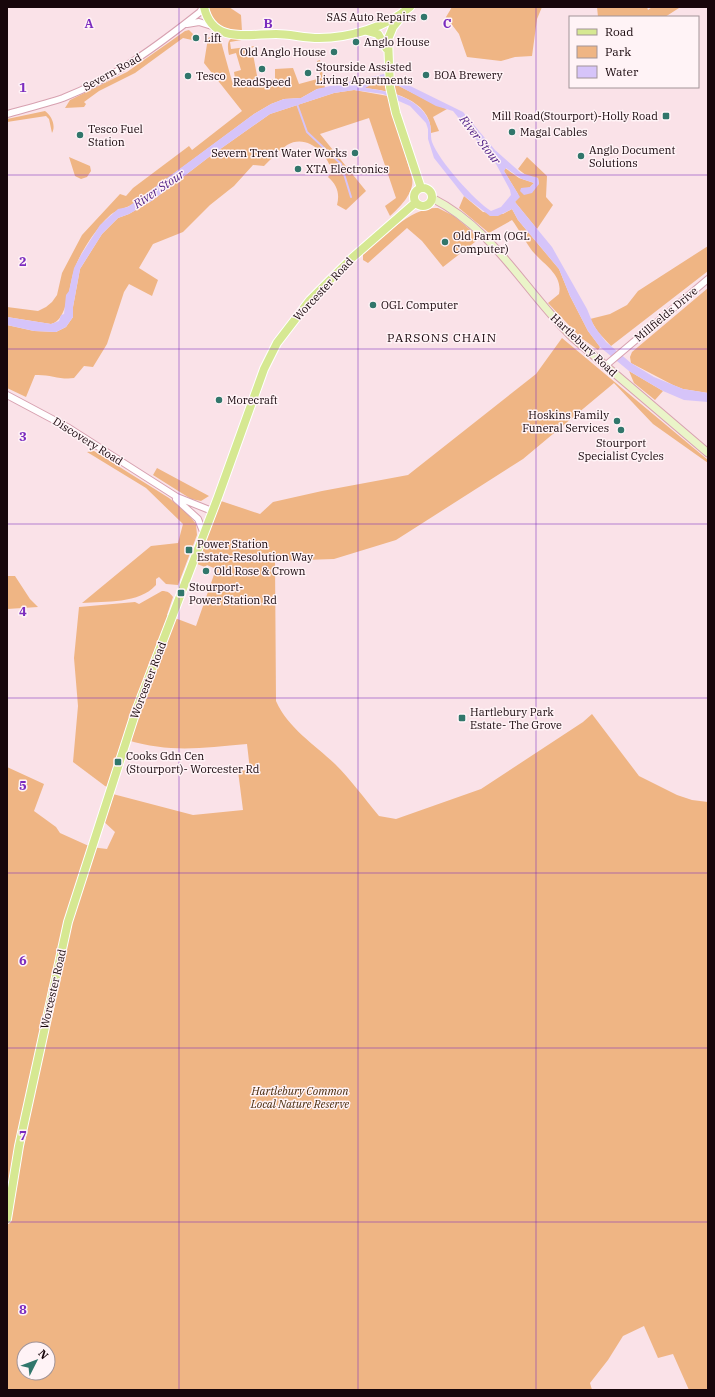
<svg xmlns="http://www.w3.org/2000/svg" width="715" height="1397" viewBox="0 0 715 1397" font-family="'IBM Plex Serif',serif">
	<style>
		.green { fill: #efb584; fill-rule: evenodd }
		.water { fill: #d6c4f9; fill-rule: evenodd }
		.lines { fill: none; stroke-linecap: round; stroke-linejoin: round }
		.stream { stroke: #d6c4f9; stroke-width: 2 }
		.tertiary-casing { stroke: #d7a1b0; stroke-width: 8 }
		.secondary-casing { stroke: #d7a1b0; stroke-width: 9 }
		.primary-casing { stroke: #fff; stroke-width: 10 }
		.tertiary { stroke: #fff; stroke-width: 6 }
		.secondary { stroke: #eaf4c8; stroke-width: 7 }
		.primary { stroke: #d6e892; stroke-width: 8 }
		.grid { fill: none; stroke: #7b2cbf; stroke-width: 1; stroke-opacity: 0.55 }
		.poi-dot { fill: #31766b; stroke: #fff3f6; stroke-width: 1.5 }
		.labels { text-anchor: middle; stroke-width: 3; stroke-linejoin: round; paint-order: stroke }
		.poi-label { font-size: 11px; fill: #17060b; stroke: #fff3f6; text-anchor: start }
		.street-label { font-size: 11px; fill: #17060b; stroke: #fff3f6 }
		.park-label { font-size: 11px; font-style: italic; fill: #462809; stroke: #fff3f6 }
		.water-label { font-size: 12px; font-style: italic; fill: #542589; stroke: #fff3f6 }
		.neighbourhood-label { font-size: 12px; letter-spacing: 1px; fill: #17060b; stroke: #fff3f6 }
		.grid-label { font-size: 13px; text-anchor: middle; font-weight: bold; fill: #7b2cbf; stroke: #fff3f6; stroke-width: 3; stroke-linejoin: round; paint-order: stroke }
	</style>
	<rect width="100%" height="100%" fill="#fae2e8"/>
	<path class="green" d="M209,7H229L241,15L242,31C225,30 212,25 209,7Z
		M452,7H542L537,19L532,56L515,57L501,61L467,57L459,34L446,17Z
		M597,7H647L648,10L652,7L679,8L665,17H598Z
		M189,30L193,34L192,40L183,38L135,73L99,91L84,102L86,104L84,107L65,108L70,100L127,72L185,31Z
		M214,35L220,38L233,85H236L234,72L241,70L236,53L229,55C224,32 237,38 253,38L230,42L231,49L255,46L248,50L249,55L253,54L258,81L275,79V69L293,68L299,84L321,78L317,61L320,60L325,88L317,89L301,98L284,99L271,104L254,114L133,204C127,208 119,209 113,213C101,221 79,254 75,268C69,282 68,321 51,324L7,317V307L38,311L46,307L52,302L57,295L62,273L82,235L120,194L126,196L133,188L189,146L192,150L242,111L204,63L208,38Z
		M374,83L399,86L436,105L447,109L433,117L439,131L431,133C432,100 390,90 364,88Z
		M354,90L388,96L412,178C415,192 400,207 390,216L385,206L396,198L369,118L320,134L366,191L346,210L337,205C340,193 337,185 328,177L332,172C328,154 307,133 287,145C279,151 271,159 264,166L253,165L234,186L210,205L183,232L153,244L139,268L158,280L152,296L129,284L124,292L107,344L93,367L84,366L74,378C60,380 49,374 35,375L26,397L7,388V325L34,331L56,332L66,327L73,317V307L80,269L102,234L118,218L129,214L153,200L209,157L270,114L334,93Z
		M45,111C52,116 56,126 52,133L49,119L46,116L7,122V119Z
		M69,157L90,166L91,171L87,177L81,179L75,176Z
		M527,157L547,176L546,197L553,205L537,229L515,202L518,194L504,171L505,168L519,178L534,183L530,187L520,191L539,184L538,178L527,176L518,169Z
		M464,196L483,212L503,214L512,209L518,220L559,269L570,296L588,331L600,347L598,350L580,337L548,303L559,294C563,276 546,266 535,254C528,247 519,229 512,220L489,233L459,208Z
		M438,208L454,216L480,238L443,267L422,241L407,228L368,263L363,260V254C382,238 412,206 438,208Z
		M708,246V271L611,346L598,332L590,319L610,314L627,305L638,291Z
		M708,288V393L683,389L673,385L631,363L630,357L632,352Z
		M562,338L708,460V463L653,424L614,383L523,459L396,540L334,559L275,561L276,701C288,728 314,744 335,764C351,780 364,798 379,816L396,819L481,789L583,722L592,714L639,776L677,795L692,800L708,802V1390H689L673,1354L658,1358L644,1326L623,1336L608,1360L590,1383L592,1390H7V767L44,784L34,811L56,827L60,833L91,847L107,849L115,832L101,819L109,793L193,815L243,810L238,771L250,770L247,744C201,748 171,753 127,740L110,788L105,786L73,762L78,706L74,658L79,607L135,602L139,604L162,591C168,591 170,593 173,597L167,615L196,626L216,569L207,565L205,567L197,564L221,501L260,514L273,502L322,491L408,475L536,374ZM24,1349H48V1373H24Z
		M629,371L663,391L655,400L634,383Z
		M94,451L169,498L188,514L196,524L197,535L178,585L166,584L159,577L156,579V585C139,604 106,601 82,603L151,546L178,543L183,524L146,488L87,452Z
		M157,468L209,496L201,501L191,499L153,475Z
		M7,576H15L30,599L38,607L7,609Z"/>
	<path class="water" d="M384,74L392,75L398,80L463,112L495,150L521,173L538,178L539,184L532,193L524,195L520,191L521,188L530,187L534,183L522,179L506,168L504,171L520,197L515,202L552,247L587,309L594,326L606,342L631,363L654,377L683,389L708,393V402L684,400L663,391L629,371L600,347L588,331L570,296L559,269L518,220L512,209L498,216H490L464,196L434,158L428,139V129L426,123L410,106L383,94L354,90L334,93L270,114L209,157L153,200L129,214L118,218L102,234L80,269L73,307V317L66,327L56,332L34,331L7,325V317L51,324L59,321L61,315L64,314L66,295L69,291L74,268L81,255L100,225L118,209L128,207L132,204L254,114L271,104L284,99L301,98L317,89ZM374,83L399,86L436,106L453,111L496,164L510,190L511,195L501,207L491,211C475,201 439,161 432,142C430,135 432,128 429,121C419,97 388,91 365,88Z"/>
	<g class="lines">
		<path class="stream" d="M297,104L307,132L341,164L351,197"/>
		<defs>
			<path id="tertiary" d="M187,24L199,22L215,27
				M7,114C25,109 45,104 63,98C114,78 157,46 200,12L203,7
				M605,366L708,279
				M7,395L69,428L177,497L212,511
				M176,499L198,519L204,534"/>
			<path id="secondary" d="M432,198C494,229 524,290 572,337L708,453"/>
			<path id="primary" d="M204,7C212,44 248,34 276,34C290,34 304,38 319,38C349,38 387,27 410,7
				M402,16L393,27L388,39L390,87L396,113L421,188
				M367,31L378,34L386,48
				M414 197a9 9 0 1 1 18 0a9 9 0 1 1-18 0Z
				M7,1219L19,1146L68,922L136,711L218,497L264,369L277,343L310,300L352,258L415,203"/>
		</defs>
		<use href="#tertiary" class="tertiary-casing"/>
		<use href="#secondary" class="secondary-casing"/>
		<use href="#primary" class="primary-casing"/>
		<use href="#tertiary" class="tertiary"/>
		<use href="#secondary" class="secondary"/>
		<use href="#primary" class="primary"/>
	</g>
	<path class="grid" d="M179,7V1390M358,7V1390M536,7V1390M7,175H708M7,349H708M7,524H708M7,698H708M7,873H708M7,1048H708M7,1222H708"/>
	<g class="poi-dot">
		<circle cx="424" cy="17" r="4"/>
		<circle cx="196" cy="38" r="4"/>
		<circle cx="356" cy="42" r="4"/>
		<circle cx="334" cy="52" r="4"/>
		<circle cx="262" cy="69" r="4"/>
		<circle cx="308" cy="73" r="4"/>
		<circle cx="426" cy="75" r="4"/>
		<circle cx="188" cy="76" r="4"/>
		<rect x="662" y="112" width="8" height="8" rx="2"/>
		<circle cx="512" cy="132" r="4"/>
		<circle cx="80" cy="135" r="4"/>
		<circle cx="355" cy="153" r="4"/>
		<circle cx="581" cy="156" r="4"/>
		<circle cx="298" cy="169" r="4"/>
		<circle cx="445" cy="242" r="4"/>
		<circle cx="373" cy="305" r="4"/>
		<circle cx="219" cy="400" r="4"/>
		<circle cx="617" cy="421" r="4"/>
		<circle cx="621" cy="430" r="4"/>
		<rect x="185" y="546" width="8" height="8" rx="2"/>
		<circle cx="206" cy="571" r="4"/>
		<rect x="177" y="589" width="8" height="8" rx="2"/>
		<rect x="458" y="714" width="8" height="8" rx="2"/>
		<rect x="114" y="758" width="8" height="8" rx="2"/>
	</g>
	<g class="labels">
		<g class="poi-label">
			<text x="416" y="21" text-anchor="end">SAS Auto Repairs</text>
			<text x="204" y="42">Lift</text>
			<text x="364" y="46">Anglo House</text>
			<text x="326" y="56" text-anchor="end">Old Anglo House</text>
			<text x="316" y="71">Stourside Assisted<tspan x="316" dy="13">Living Apartments</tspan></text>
			<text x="434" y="79">BOA Brewery</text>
			<text x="196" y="80">Tesco</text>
			<text x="262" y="86" text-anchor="middle">ReadSpeed</text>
			<text x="658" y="120" text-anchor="end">Mill Road(Stourport)-Holly Road</text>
			<text x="88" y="133">Tesco Fuel<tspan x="88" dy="13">Station</tspan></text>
			<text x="520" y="136">Magal Cables</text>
			<text x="589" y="154">Anglo Document<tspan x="589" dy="13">Solutions</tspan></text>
			<text x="347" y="157" text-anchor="end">Severn Trent Water Works</text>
			<text x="306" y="173">XTA Electronics</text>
			<text x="453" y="240">Old Farm (OGL<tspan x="453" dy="13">Computer)</tspan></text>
			<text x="381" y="309">OGL Computer</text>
			<text x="227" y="404">Morecraft</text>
			<text x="609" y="419" text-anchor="end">Hoskins Family<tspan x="609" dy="13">Funeral Services</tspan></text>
			<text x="621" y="447" text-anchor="middle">Stourport<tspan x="621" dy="13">Specialist Cycles</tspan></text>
			<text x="197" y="548">Power Station<tspan x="197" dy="13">Estate-Resolution Way</tspan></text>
			<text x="214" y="575">Old Rose &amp; Crown</text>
			<text x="189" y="591">Stourport-<tspan x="189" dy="13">Power Station Rd</tspan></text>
			<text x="470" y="716">Hartlebury Park<tspan x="470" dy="13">Estate- The Grove</tspan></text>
			<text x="126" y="760">Cooks Gdn Cen<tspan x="126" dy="13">(Stourport)- Worcester Rd</tspan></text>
		</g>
		<g class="street-label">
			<text transform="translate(112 72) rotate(-29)" y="4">Severn Road</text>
			<text transform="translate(323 289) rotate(-47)" y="4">Worcester Road</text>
			<text transform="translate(666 314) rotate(-40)" y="4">Millfields Drive</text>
			<text transform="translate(584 345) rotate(43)" y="4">Hartlebury Road</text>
			<text transform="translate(88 441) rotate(32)" y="4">Discovery Road</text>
			<text transform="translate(148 680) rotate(-69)" y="4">Worcester Road</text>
			<text transform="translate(53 989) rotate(-77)" y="4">Worcester Road</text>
		</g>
		<g class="park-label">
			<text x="300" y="1095">Hartlebury Common<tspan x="300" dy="13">Local Nature Reserve</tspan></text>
		</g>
		<g class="water-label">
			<text transform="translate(480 140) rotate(52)" y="4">River Stour</text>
			<text transform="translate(159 189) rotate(-34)" y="4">River Stour</text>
		</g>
		<g class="neighbourhood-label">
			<text x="442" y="342">PARSONS CHAIN</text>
		</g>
	</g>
	<g class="grid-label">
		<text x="89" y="28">A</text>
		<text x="268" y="28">B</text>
		<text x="447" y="28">C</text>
		<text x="23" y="92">1</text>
		<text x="23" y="266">2</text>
		<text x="23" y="441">3</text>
		<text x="23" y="616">4</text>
		<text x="23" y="790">5</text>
		<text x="23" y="965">6</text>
		<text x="23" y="1140">7</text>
		<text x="23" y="1314">8</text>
	</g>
	<rect width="715" height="1397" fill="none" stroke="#17060b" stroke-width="16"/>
	<rect x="569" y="16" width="130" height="72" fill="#fff3f6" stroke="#a29498"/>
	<rect x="577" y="29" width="20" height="6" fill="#d6e892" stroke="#a29498"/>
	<text x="605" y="36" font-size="12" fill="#17060b">Road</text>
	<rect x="577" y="46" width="20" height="12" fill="#efb584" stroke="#a29498"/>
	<text x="605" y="56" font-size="12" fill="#17060b">Park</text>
	<rect x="577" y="66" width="20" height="12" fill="#d6c4f9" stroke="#a29498"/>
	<text x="605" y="76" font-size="12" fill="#17060b">Water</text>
	<g transform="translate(36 1361) rotate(48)"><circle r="19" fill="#fff3f6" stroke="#a29498"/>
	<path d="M0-3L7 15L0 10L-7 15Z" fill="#31766b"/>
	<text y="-6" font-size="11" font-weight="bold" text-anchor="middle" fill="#17060b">N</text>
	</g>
</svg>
